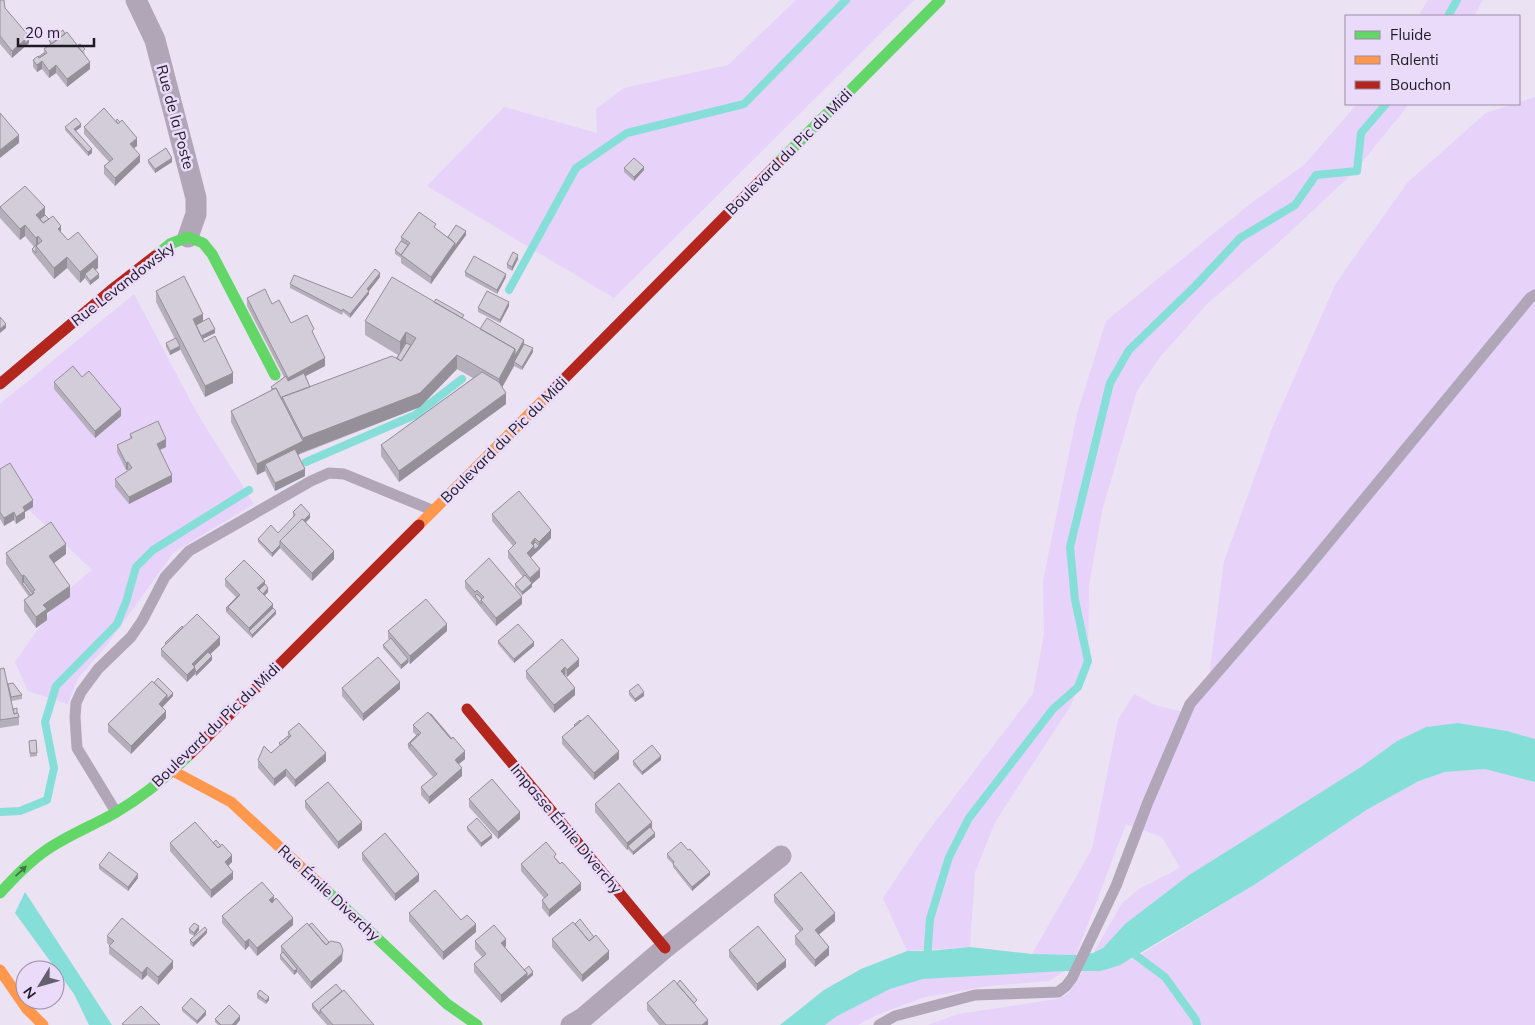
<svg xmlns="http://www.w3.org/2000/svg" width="1535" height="1025" viewBox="0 0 1535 1025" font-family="Mulish,sans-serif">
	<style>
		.green { fill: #e7d2f9 }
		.water { fill: #86ded9 }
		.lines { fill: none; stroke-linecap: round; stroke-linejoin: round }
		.stream { stroke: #86ded9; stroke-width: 8 }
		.lane { stroke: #b0a6b8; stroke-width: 11 }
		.street { stroke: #b0a6b8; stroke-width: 21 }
		.fast { stroke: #63d668; stroke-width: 11 }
		.slow { stroke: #ff974d; stroke-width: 11 }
		.jam { stroke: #b3261e; stroke-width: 11 }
		.wall { fill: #b5afbb }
		.shaded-wall { fill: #948f98 }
		.building { fill: #d3ccd9; stroke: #948f98 }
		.oneway { fill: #417846 }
		.labels { text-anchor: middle; stroke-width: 5; stroke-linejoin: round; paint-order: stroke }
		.street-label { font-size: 15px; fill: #1f1924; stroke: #ebdbfa }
	</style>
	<rect width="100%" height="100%" fill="#ebe2f3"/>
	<path class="green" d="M796,0H914L614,298L427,186L504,107L597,133L596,109L624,88L728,65Z
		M1428,0H1483L1474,16H1418Z
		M1535,97V739L1507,731L1459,723L1426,727L1397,741L1361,767L1189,875L1125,924L1103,948L1093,954L1122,903L1139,889L1180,868L1162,837L1126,824L1076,955L1032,954L1092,849L1118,720L1134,694L1155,705L1191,714L1209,676L1224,562L1273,426L1336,283L1408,182L1486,113Z
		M1357,104H1409L1355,171L1278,243L1208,303L1160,357L1137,391L1102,511L1089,586L1088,664L1070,707L995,822L975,872L970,947L907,951L883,898L923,838L1033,694L1044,634L1043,581L1077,414L1106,321L1250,204L1305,164Z
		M134,294L197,413L254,504L174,552L107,645L78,678L68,704L28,691L15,662L63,594L92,570L5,487L0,480V404Z
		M1485,769L1535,782V1025H928L958,1014L1057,999L1069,993L1083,971H1101L1137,957L1254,885L1368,809L1419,781L1445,772Z
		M1065,971L1049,981L988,986L925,997L876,1015L858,1025H825L837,1016L890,989L923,979Z"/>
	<path class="water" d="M1458,723L1507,731L1535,739V782L1485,769L1445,772L1419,781L1368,809L1254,885L1120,965L1101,971H1065L923,979L890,989L837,1016L825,1025H780L824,990L861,969L907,951H928L970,947L1032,954L1076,955L1093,953L1103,948L1125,924L1189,875L1361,767L1397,741L1426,727Z
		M25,892L112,1025H89L74,994L15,913Z"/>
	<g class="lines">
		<path class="stream" d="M1448,16L1457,0
			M509,290L576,168L627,133L744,104L846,0
			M306,462L415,415L462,379
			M0,812L20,811L47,800L54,768L45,722L56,686L117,624L126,602L136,567L153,550L249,490
			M1130,951L1165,977L1196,1020L1197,1025
			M927,961L930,919L949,857L969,818L1053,709L1078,687L1088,661L1075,600L1070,547L1110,383L1129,350L1196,285L1240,238L1295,205L1316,175L1357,171L1361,133L1386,104"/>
		<path class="lane" d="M116,812L77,748L75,717L76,703L81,692L98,669L131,637L142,621L165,577L189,551L311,481L329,473L344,474L432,510
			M879,1025L895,1016L975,995L1058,992L1066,986L1072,978L1116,886L1148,802L1190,704L1300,577L1530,298L1535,295"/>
		<path class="street" d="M136,0L155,40L196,198V214L188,237
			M571,1025L583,1018L665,948L781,856"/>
		<path class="fast" d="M778,163L940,0
			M155,256L170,244L188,237L203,243L212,254L275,375
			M327,891L447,1004L477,1025
			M0,893C14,878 28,863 45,851C66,836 92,826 115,813C142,797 167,777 190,754"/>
		<path class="slow" d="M419,525L553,390
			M173,771L231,802L327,891
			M0,970L27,1009L43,1025"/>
		<path class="jam" d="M0,384L115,287L155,256
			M553,390L778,163
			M467,709L665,948
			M190,754L419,525"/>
	</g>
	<path class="wall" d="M0,0L29,43L12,58L0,44Z
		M65,34L85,53L84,54L90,69L67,87L56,73L49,78L42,69L37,72L33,67V60L44,53V49L50,45L49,40Z
		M65,127H81L76,131L92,153L88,156L65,130Z
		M84,127L137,146L134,148L140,162L115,186L104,174V166L109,162L84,134Z
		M148,160L172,162L155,173L148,163Z
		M624,168L644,170L634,181L624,172Z
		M0,207L45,215L68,240L98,268L95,270L99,278L90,285L85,278L80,283L67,268L54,279L32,252V249L34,247L25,236L20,240L0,218Z
		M436,229L448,237L466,235L431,284L401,263V258L395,254V250L401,241V237Z
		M518,259L512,271L507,268V264Z
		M465,272L506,277L497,294L465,276Z
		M380,277L369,291V294L350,318L343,312L342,315L290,288V284L352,298Z
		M156,291L203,321L215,333L203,339L233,383L205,397L180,349L170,355L166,347V343L175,339L156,302Z
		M247,298L272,304L291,323L314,336L325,366L306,376L310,387L396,358L398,355L365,335V321L464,319L480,329L524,344L533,352L522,370L514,366L502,387L506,404L399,482L381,456V445L473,378L457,369L420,407L298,455L305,476L275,491L265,471L257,475L231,422V411L271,390V387L284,377L247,306Z
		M509,306L500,323L478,312V308Z
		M82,377L121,416L95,438L54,389V382Z
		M130,434L166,447L160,450L172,482L129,504L115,487V479L129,470H126L117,452V445L130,439Z
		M0,469L33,507L25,512V518L16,524L14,520L4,526L0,519Z
		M293,512L310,518L306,522L334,559L312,581L280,548L272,557L258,542V539L278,533L294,517L293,516Z
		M492,514L551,538L530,557L540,577L532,584V587L522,595L515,587V584L523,577L508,558V551L513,546L492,521Z
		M6,553L66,554L54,563L70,597L47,613V620L36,628L24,611V600L29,597L6,564Z
		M225,579L265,584L268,592L265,596L273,608L276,614L252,638L226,612V608L236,597L225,586Z
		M465,581L522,604L496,626L465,588Z
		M388,631H447L410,664L408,662L401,669L383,648V645L389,640L388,638Z
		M498,641L534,646L514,663L498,644Z
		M165,643L220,645L210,654L212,660L196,676L195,674L187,682L161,656V649L165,645Z
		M579,666L567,677L565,675H564L575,695L554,713L526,678V671Z
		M0,669L8,684L22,695V699L11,701L13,709L19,717V725L0,728Z
		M342,688L400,689L363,721L342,696Z
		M629,691L644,696L635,702L629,695Z
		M173,696L162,707L166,718L131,754L108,732V724Z
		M413,725L465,759L459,764L462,776L429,804L421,795V787L433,777L408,748V744L417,736L413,732Z
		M574,725L619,759L594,780L562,744V737L574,727Z
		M288,732L326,761L295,787L286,776L274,786L258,768V760L271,753L279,746V743L288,736Z
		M36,740L37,756L30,757L29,741Z
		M661,760L642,775L633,765V761Z
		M469,799L520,819L498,839L469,807Z
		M305,801L362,830L338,849L305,808Z
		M595,804L652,829L655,837L633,855L628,849L627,850L595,812Z
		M467,827L492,838L481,847L467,830Z
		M170,843H213L232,862L228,866L233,879L211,898L170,851Z
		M362,853L419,881L395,901L362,860Z
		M667,854L710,875L692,891L673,867V864L667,858Z
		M556,858L581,890L549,917L542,908V900L544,898L521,871V864Z
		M99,865L138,878L128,891L99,869Z
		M774,895L835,921L818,934L829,955L815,967L795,944V936L800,932L774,902Z
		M274,899L293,925L257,956L249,946L245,950L222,923V916Z
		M409,913L461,920L476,932L443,960L409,921Z
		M189,929L199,930L194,936L189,933Z
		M207,933L193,947L190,944V940Z
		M107,936L173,968L158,985L147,975L142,980L109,954V946H110L107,943Z
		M552,939L609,959L582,982L552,947Z
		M475,941L506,946L505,947L524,970L533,975L501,1003L474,972V964L482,957L475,949Z
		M281,946L342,961L311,989L297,972L294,975L280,959V955L281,954Z
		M729,950L786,967L757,991L729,957Z
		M342,991L374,1025H327L312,1008V1004Z
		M257,994L269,1000L266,1004L257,998Z
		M647,1003L697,1004L695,1005L708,1025H659L647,1010Z
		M182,1008L206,1015L197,1024L182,1011Z
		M215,1019L240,1020L236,1025H218L215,1022Z"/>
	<path class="shaded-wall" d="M29,36V43L12,58V51Z
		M42,61V69L37,72V65Z
		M90,62V69L67,87V79Z
		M56,65V73L49,78V71Z
		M81,124V127L74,132V129Z
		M19,135V143L0,158V150Z
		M137,138V146L130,151V144Z
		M92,149V153L88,156V152Z
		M140,155V162L115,186V178Z
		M172,158V162L155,173V169Z
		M644,167V170L634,181V177Z
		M45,207V218L38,224L36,215Z
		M25,225V236L20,240V229Z
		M61,226V236L58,229Z
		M466,231V235L455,250V246Z
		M38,236V247L36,246V249V238Z
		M455,243V250L431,284V277Z
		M518,255V259L512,271V267Z
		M67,257V268L54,279V268Z
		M98,257V268L87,277L85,274V278L80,283V272Z
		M380,273V277L369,291V294L350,318V314L367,289Z
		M99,274V278L90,285V281Z
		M506,274V277L497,294V290Z
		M509,302V306L500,323V320Z
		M203,314V325L194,329L193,319Z
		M6,324V328L0,333V329Z
		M215,329V333L198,341V337Z
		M406,332V346L400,356V342Z
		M524,340V348L515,363L514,362V366L499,393V379L515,349Z
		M180,346V350L170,355V351Z
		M533,348V352L522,370V367Z
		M457,355V369L420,407L303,452L268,470L265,464V471L257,475V464L303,441V438Z
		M325,358V366L288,385V378Z
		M233,373V383L205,397V386Z
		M506,393V404L399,482V471Z
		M121,409V416L95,438V431Z
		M166,439V447L157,451V444Z
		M128,462V469L126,470V463Z
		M305,469V476L275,491V483Z
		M172,475V482L129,504V497Z
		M33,500V507L25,512V518L16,524V517L23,507Z
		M14,512V520L4,526V518Z
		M310,514V518L284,544L282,543Z
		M551,530V538L539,550V542Z
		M535,538V546H539V550L527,561V553L531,543Z
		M66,544V554L49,567V556Z
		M280,545V548L272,557V553Z
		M334,551V559L312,581V573Z
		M540,569V577L532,584V587L522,595V592L530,585V578Z
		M24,575V586L22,583V576Z
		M265,581V588L257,592V588Z
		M70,586V597L47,613V620L36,628V617L43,605Z
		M268,588V592L261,599V595Z
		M522,597V604L496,626V618Z
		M273,604V611L249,631V635V628Z
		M276,611V614L252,638V635Z
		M447,624V631L410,664V656Z
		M220,637V645L195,669V674L187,682V675L192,664Z
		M534,642V646L514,663V659Z
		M212,656V660L196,676V672Z
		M408,659V663L401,669V665Z
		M579,659V666L567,677V670Z
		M565,667V675L561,678V671Z
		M400,682V689L363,721V714Z
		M575,688V695L554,713V705Z
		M644,692V696L635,702V699Z
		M173,693V696L159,711V704L167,695Z
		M166,711V718L131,754V746Z
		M465,751V759L455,767V760Z
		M619,751V759L594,780V773Z
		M326,753V761L295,787V780Z
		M661,756V760L642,775V772Z
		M462,768V776L429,804V797Z
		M286,769V776L274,786V779Z
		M520,812V819L498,839V832Z
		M362,822V830L338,849V842Z
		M652,822V829L628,846V849L627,850V843Z
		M655,833V837L633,855V852Z
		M492,835V838L481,847V843Z
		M232,855V862L225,869V862Z
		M233,872V879L211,898V890Z
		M710,872V875L692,891V887Z
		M138,874V878L128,891V887Z
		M419,874V881L395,901V894Z
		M581,883V890L549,917V910Z
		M274,896V903L269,904V900Z
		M835,913V921L815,938V930Z
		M293,918V925L257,956V948Z
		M476,924V932L443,960V952Z
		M199,926V930L194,936V933Z
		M207,930V933L193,947V943Z
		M249,939V946L245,950V942Z
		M506,939V946L501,950V943Z
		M829,947V955L815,967V960Z
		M343,950L342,961L311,989V982Z
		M609,951V959L582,982V975Z
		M786,960V967L757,991V984Z
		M173,961V968L158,985V977Z
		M147,967V975L142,980V973Z
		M297,969V972L294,975V971Z
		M533,972V975L501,1003V995L527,973Z
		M269,997V1000L266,1004V1001Z
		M206,1011V1015L197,1024V1021Z
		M240,1016V1020L236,1025H232Z
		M708,1020V1025H702Z"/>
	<path class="building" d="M0,0H4L5,8L29,36L12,51L0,36Z
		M63,30L65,34L52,44L49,40Z
		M67,32L90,62L67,79L56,65L49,71L42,61L37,65L33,60L38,56L39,58L47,53L44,49Z
		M80,44L85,49L82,52L77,46Z
		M44,53L45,54L39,58L38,57Z
		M104,108L118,124L122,120L137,138L130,144L140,155L115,178L104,166L113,159L84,127Z
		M0,113L19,135L0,150Z
		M76,118L81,124L74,129L92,149L88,152L65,127Z
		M117,119L120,122L118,124L116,121Z
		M166,148L172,158L155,169L148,160Z
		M634,158L644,167L634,177L624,168Z
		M25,186L45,207L36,215L43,223L53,216L61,226L58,229L68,240L78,232L98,257L80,272L67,257L54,268L36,246L42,241L38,236L36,238L25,225L20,229L0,207Z
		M419,212L436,224L434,227L455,243L431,277L401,255L410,243L401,237Z
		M45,215L49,219L43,223L40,219Z
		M456,225L466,231L455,246V243L448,237Z
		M401,241L408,245L401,255L395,250Z
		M38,243L36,246V253L32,249Z
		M513,252L518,255L512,267L507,264Z
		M474,256L506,274L497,290L465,272Z
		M93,267L99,274L90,281L85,274Z
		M375,269L380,273L367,289L369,291L350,314L343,309L342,311L290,284L294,275L352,298Z
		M184,276L203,314L193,319L204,342L215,336L233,373L205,386L156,291Z
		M392,277L515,349L499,379L457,355L420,393L303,438L282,397L392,356L401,361L416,338L406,332L400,342L365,321Z
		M265,289L272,304L279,300L291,323L307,315L314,329L312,331L325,358L288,378L247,298Z
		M487,291L509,302L500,320L478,308Z
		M436,299L464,315L462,318L434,302Z
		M0,317L6,324L0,329Z
		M209,318L215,329L201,336L196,325Z
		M487,318L524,340L515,356V349L480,329Z
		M176,338L180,346L170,351L166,343Z
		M406,343L411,345L401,361L397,358Z
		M524,344L533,348L522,367L514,362Z
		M73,366L82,377L89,371L121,409L95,431L54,382Z
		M482,372L499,382L506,393L399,471L381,445Z
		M304,373L310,387L282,397V400L276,388L273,389L271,387L286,376L288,381Z
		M276,388L303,441L257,464L231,411Z
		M158,421L166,439L157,444L172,475L129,497L115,479L132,468L128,462L126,463L117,445L132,438L130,434Z
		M295,449L305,469L275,483L265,464Z
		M10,463L33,500L23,507L25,511L16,517L14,512L4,518L0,512V469Z
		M519,491L551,530L539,542L535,538L531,543L534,546L527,553L540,569L530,578L508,551L516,543L492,514Z
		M301,504L310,514L304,520L302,519L280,541V545L272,553L258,539L271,525L278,533L295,515L293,512Z
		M302,519L334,551L312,573L280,541Z
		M51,522L66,544L49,556L70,586L43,605L47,609L36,617L24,600L34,593L33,591L35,590L24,575L22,576L6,553Z
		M535,542L539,546L534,550V546L533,545Z
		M489,558L522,597L496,618L481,600L484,597L477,590L475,592L465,581Z
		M244,560L265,581L257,588L273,604L249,628L228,607L240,595L225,579Z
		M525,575L532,583L522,592L515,584Z
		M24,582L33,594L31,595L22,583Z
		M265,584L268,588L263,594L259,590Z
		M477,594L482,599L481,600V604L475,596Z
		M238,596H239L228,607V611L226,608Z
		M426,599L447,624L410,656L388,631Z
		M273,608L276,611L252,635L249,631Z
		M197,614L220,637L192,664L195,667L187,675L161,649Z
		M518,624L534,642L514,659L498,641Z
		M182,626L183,627L166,644L165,643Z
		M391,638L408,659L401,665L383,645Z
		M562,639L579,659L567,670L565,667L561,671L575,688L554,705L526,671Z
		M208,652L212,656L196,672L194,666Z
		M378,657L400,682L363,714L342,688Z
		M4,668L14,714L18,713L19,717L0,720V669Z
		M158,678L173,693L167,699V695L154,683Z
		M152,681L167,695L159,704L166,711L131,746L108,724Z
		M13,683L22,695L11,697L8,684Z
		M638,684L644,692L635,699L629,691Z
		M17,708V713L14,714L13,709Z
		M428,712L451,739L453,737L465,751L455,760L462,768L429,797L421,787L437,774L410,743L421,733L413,725Z
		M430,714H431L452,739H451Z
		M588,715L619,751L594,773L562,737Z
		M580,720L581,721L575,726L574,725Z
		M299,723L326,753L295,780L286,769L274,779L258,760L264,746L271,753L291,736L288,732Z
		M418,734L419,735L410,743V747L408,744Z
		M288,736L289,738L281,745L279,743Z
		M36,740L37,753H30L29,741Z
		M652,745L661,756L642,772L633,761Z
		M492,779L520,812L498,832L469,799Z
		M328,782L362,822L338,842L305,801Z
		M619,783L652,822L627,843L595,804Z
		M477,818L492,835L481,843L467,827Z
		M195,822L218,848L222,844L232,855L225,862L233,872L211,890L170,843Z
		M650,827L655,833L633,852L628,846Z
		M385,833L419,874L395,894L362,853Z
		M216,840L221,846L218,848L213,843Z
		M546,842L556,854L554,857L560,864L562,862L581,883L549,910L542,900L548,895L521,864Z
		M681,842L688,850L690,849L710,872L692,887L673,864L674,862L667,854Z
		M109,852L138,874L128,887L99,865Z
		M801,872L835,913L815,930L829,947L815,960L795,936L803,929L774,895Z
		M262,882L274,896L269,900L272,903L276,898L293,918L257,948L249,939L245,942L222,916Z
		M435,890L461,920L467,915L476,924L443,952L409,913Z
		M122,918L173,961L158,977L147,967L142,973L109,946L114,941L107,936Z
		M580,919L594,937L589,941L575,924Z
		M573,922L589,941L596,935L609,951L582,975L552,939Z
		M194,923L199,926L194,933L189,929Z
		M307,923L326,945L331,941L340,943L343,950L342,954L311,982L281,946Z
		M312,923L329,942L326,945L309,925Z
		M494,925L506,939L501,943L527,973L501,995L474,964L486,954L475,941Z
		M758,926L786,960L757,984L729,950Z
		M205,927L207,930L193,943L190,940Z
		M283,952L297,969L294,971L280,955Z
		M529,966L533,972L527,977V973L524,970Z
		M674,980L708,1020L702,1025H666L647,1003Z
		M680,980L697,1000L694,1003L677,984Z
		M336,984L342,991L320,1010V1014L312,1004Z
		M260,990L269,997L266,1001L257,994Z
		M344,990L374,1025H333L320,1010Z
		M191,998L206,1011L197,1021L182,1008Z
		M229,1005L240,1016L232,1025H221L215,1019Z
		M141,1006L160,1025H124L122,1024Z"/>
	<defs><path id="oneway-solid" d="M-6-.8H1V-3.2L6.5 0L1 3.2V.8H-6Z" transform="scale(1.25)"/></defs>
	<use class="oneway" href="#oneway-solid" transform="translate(21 871) rotate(-43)"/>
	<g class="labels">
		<g class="street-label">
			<text transform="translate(175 117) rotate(75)" y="5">Rue de la Poste</text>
			<text transform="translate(789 152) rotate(-45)" y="5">Boulevard du Pic du Midi</text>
			<text transform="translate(123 284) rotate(-38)" y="5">Rue Levandowsky</text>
			<text transform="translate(504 440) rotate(-45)" y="5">Boulevard du Pic du Midi</text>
			<text transform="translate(216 725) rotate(-44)" y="5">Boulevard du Pic du Midi</text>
			<text transform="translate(566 829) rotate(50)" y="5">Impasse Émile Diverchy</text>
			<text transform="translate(329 893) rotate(43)" y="5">Rue Émile Diverchy</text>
		</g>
	</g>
	<rect x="1345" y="15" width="175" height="90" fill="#ebdbfa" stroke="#998da4"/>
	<rect x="1355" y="31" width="25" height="8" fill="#63d668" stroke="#998da4"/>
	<text x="1390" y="40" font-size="15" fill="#1f1924">Fluide</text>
	<rect x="1355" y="56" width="25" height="8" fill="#ff974d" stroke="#998da4"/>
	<text x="1390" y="65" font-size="15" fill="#1f1924">Ralenti</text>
	<rect x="1355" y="81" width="25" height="8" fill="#b3261e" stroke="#998da4"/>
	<text x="1390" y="90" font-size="15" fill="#1f1924">Bouchon</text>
	<g transform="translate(40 985) rotate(233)"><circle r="24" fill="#ebdbfa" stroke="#998da4"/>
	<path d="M0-4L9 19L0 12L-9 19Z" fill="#665f6c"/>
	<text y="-8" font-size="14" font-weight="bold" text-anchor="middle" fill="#1f1924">N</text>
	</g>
	<path d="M18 38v8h76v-8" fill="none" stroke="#1f1924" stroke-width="2.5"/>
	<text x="25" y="38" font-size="15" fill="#1f1924" stroke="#ebdbfa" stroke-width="4" paint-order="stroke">20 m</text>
</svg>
